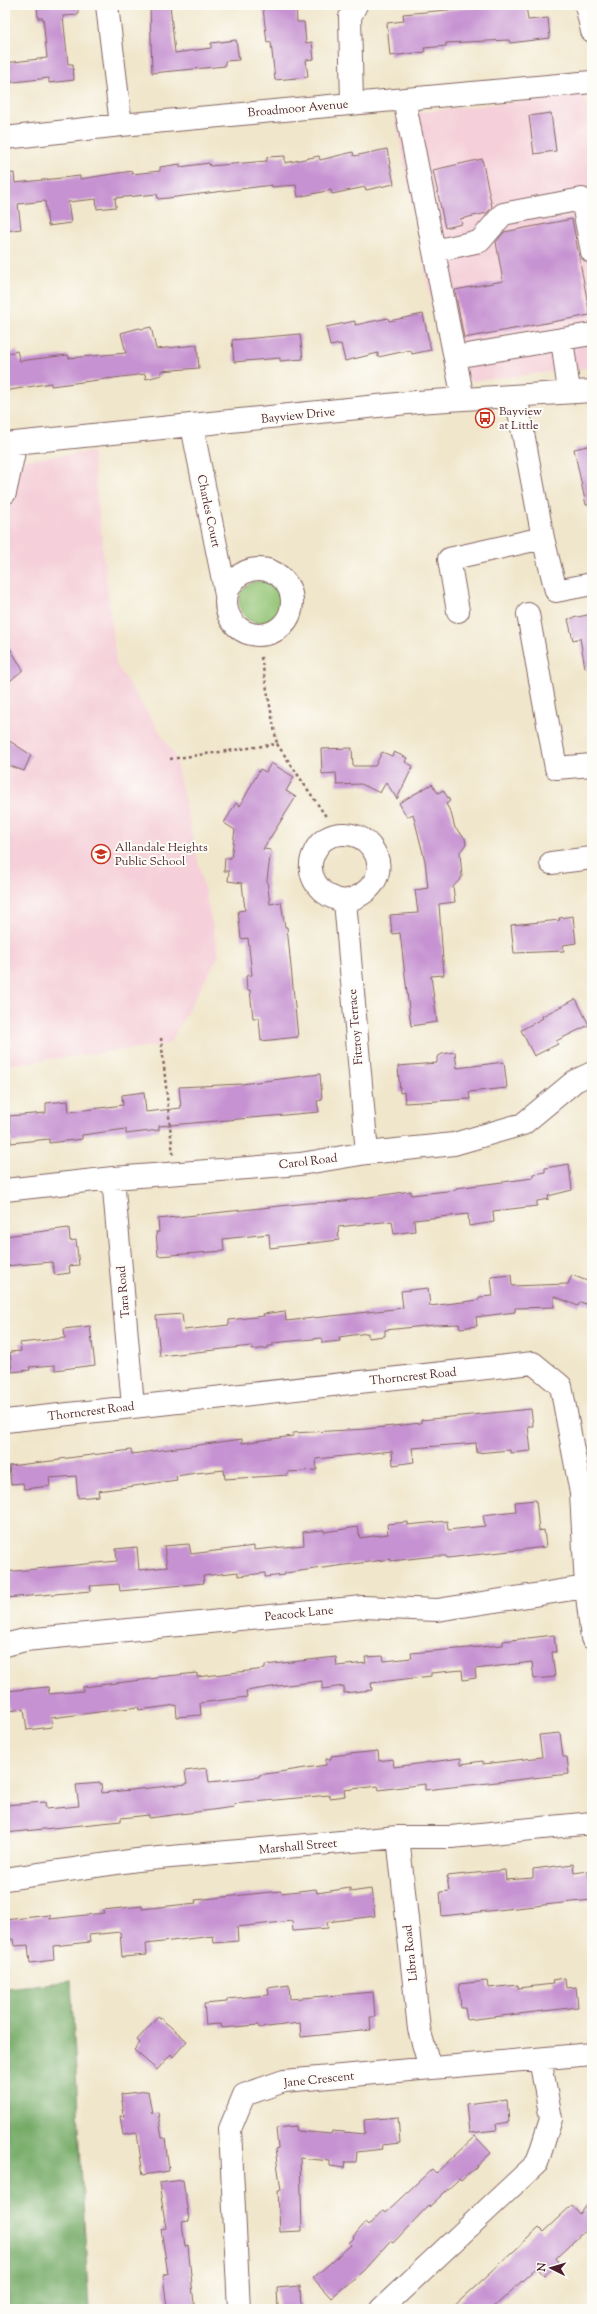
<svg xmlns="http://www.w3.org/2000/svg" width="597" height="2314" viewBox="0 0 597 2314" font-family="'Sorts Mill Goudy',serif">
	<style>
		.built { fill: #f5cfd9 }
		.green { fill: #92c475; stroke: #6e7250 }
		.forest { fill: #75aa66; stroke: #606448 }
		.building { fill: #c692d1 }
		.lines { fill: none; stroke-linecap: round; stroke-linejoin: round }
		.minor-casing { stroke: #846563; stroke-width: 24 }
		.path { stroke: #846563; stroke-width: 2.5; stroke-dasharray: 3 3; stroke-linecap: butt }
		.minor { stroke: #fff; stroke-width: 22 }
		.labels { text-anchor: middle; stroke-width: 4; stroke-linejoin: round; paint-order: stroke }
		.street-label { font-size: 12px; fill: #4a1f2b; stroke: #fdfcf7 }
		.poi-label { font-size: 12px; fill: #4a1f2b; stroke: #fdfcf7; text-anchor: start }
	</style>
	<rect width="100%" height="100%" fill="#fdfcf7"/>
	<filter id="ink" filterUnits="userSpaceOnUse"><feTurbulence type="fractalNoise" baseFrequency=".025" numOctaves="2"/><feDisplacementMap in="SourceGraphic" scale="8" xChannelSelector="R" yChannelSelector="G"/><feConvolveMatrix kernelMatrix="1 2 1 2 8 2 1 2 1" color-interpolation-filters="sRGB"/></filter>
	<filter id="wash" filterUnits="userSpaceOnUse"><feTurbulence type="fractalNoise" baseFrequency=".012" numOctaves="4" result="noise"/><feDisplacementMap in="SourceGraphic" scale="16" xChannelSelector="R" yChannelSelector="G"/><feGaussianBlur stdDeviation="0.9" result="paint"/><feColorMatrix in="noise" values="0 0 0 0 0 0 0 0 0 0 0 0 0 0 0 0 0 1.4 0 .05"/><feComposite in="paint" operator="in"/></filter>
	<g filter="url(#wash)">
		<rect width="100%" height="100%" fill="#f0e6cb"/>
		<path class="built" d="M584,94L592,135V367L447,384L395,115Z
			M92,452L116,664L174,754L219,955L169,1044L5,1065V462Z"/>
		<path class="green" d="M239 602a21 21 0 1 1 42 0a21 21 0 1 1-42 0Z"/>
		<path class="forest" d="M71,1981L89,2309H5V1988Z"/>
		<g id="blocks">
			<path class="building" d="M37,5H78V15L63,16L68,64H73L74,80L49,83V78L5,83V63L47,58L43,18H38Z
				M150,5H170L175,53L211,48V43L236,40L239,60L225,61V66L152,73Z
				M296,5L297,22H304L306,43L312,42L314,59L306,60L308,77L275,80L271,42L267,43L263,8Z
				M502,5H526L528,20L548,18L550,38L510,43L509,40L446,43V46L424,48L425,52L390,56L387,23L404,21L403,14Z
				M551,113L556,151L534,154L529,116Z
				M387,149L394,184L366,190L365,187L332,194L331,190L298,197L296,185L272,187V185L168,198L158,199L157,194L115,198L116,207L97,209L96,199L68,202L71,223L48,226L45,201L18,204L21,229L5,231V174L14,173L15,183L80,176V179L132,171V174L160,171V167L180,164V167L209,163L210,166L267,161V157L285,156V163L319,156L320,160L353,152L354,156Z
				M482,159L492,207L487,213L460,219L462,224L445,228L433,170Z
				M572,219L590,315L464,338L455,290L503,281L496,242L504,232Z
				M423,314L431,350L412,354L411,350L378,357V353L345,361L341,344L330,346L326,327L355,321V325L388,318L389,321Z
				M151,327L156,349L197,345L199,368L161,371L162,375L146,379L145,374L51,386V383L5,391V354L17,351L20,361L59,356L68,355L69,358L126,353L121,333L139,328L142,329Z
				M300,334L303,359L280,361V358L234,362L232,340Z
				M592,445V504L586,505L574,449Z
				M592,614V667L585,668L580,638L573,640L568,619Z
				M5,640L23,670L5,685Z
				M5,738L31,755L24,771L5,764Z
				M352,748L353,766H375L382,752L392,756L394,752L407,758L405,762L413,766L397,799L386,782L380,793L361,784L337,785L336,773L322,774L321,749Z
				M271,763L294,777L286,791L296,797L263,849L271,850L267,880L270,904L281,902L285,927H287L298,1037L261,1041L259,1018H253L250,990H247L246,976L252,975L248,938L241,939L238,911L245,910L242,883L228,881L229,871H224L225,858H231L235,830L224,823L236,803L240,806L260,769L266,772Z
				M432,784L438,793L443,790L450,801L446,804L451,813L455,828L465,838L466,844L460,852L462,877L453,887L455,902L439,904L444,975L431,976L437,1022L411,1026L400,933L392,934L390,915L418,913L415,890L428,888L425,861L413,814L407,817L399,803Z
				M573,916L576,943L563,945L564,951L514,953L511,925L560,920L559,918Z
				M576,999L589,1025L556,1041L558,1044L534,1056L521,1030L543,1018L542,1016Z
				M455,1052L457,1068L504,1062L507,1088L469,1092L470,1099L405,1103L404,1092L400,1093L398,1066L437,1063V1057L442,1054Z
				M320,1074L322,1100L317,1101L319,1112L159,1126V1130L126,1134V1129L82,1135V1139L49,1143V1139L11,1143L9,1116L46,1113V1103L68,1101L69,1112L123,1105L122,1095L144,1092L146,1112L181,1108L179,1087L241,1084Z
				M569,1164L572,1190L548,1196L549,1199L537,1201V1206L493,1211L494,1222L469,1226L468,1214L414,1220L415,1231L394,1234L392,1221L338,1227L339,1240L270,1248L269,1234L223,1239L224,1251L158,1256L156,1232H159L158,1219L308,1203L336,1202L411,1191V1195L456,1190V1188L533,1178V1174L545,1172V1168Z
				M69,1228L70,1241L76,1240L79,1265L69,1266L70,1273L55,1275L52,1262L5,1266V1236Z
				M511,1275L512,1286L568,1284L572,1275L592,1283V1306L580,1302L578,1306L554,1296V1307L515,1308V1312L476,1317L477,1326L460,1328L459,1324L435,1325L385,1330V1336L368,1338V1333L339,1337L340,1341L322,1343V1338L273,1343V1346H268V1348L252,1350L251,1346L160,1356L156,1316L182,1314L184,1330L229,1325V1320L264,1316L263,1314L285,1311L286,1321L350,1314L403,1308L401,1291L428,1288L430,1306L479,1300V1297L493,1296L491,1277Z
				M90,1326L95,1365L55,1370V1365L29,1367L30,1370L12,1372L10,1352L21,1351L20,1343L65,1338L64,1329Z
				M531,1409L533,1426H528L531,1451L510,1453V1450L477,1453L476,1443L412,1448L414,1462L393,1465L392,1451L316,1459L317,1470L288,1472V1475L225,1479L224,1470L196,1473L176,1476L177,1480L98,1491L99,1496L78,1498L76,1476L49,1478L50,1486L24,1489L23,1483L11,1484L9,1466L60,1460V1459L131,1450L132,1454L242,1439V1443L293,1436V1433L366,1429L421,1423V1420Z
				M536,1500L539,1531L544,1530L546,1547L447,1558L446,1556H435L391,1561V1559L285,1573V1575L265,1577V1573L238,1576V1572L203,1576L204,1583L194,1584L120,1591L119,1584L90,1586L91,1591L5,1598V1572L117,1561L116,1549L137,1547L139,1570L167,1567L164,1546L189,1544L191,1554L254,1546V1550L304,1545L303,1532L324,1530V1532L358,1527L360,1538L388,1534L387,1524L408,1522V1525L447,1521L448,1530L485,1526L483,1515L516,1511L515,1502Z
				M554,1635L556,1652H552L555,1677L534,1679L532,1662L475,1669L476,1678L463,1680L462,1670L431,1673V1676L371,1683L372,1690L344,1693V1686L322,1689V1681L278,1686L246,1691L247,1697L200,1703L201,1715L177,1717L176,1705L139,1710L138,1707L51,1718L52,1727L27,1730L24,1709L9,1711L7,1691L48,1687L49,1694L83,1691V1687L158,1678V1677L197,1673V1677L265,1669V1665L336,1657L337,1666L366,1663L365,1657L383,1656L384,1661L412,1658L411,1653L503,1645V1641Z
				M560,1733L563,1757H567L569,1774L425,1790V1784L379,1790L378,1786L344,1790L345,1796L330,1798L329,1795L233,1804L234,1807L212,1810L149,1818V1815L121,1818V1821L5,1833V1805L45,1802L46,1809L79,1806L76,1785L101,1783L102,1793L187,1784L185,1771L207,1768L209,1782L259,1777V1775L326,1765V1759H331V1756L378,1751L379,1761L393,1759L394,1767L461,1758V1764L483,1761V1764L542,1757L539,1735Z
				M573,1864L574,1873L588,1871L591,1900L442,1916L440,1892L449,1891L447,1876L505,1870L506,1880L533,1878V1869Z
				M350,1888V1892L371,1889L375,1916L327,1922L328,1928L293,1931L292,1921L237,1927L238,1941L214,1943L213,1936L146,1944L147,1955L122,1957L120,1932L89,1935L90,1942L53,1946L54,1960L30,1963L28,1945L14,1946L13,1939L5,1940V1920L50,1915V1919L104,1913L103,1910L142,1906V1909L196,1903L195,1900L281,1891V1893L316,1889L317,1893Z
				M565,1978L566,1988L576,1987L578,2007L467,2020L465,2008H461L459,1984L487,1981L488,1988L518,1985V1988L553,1984L552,1980Z
				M289,1985L290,1999L373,1992L375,2017H370L371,2030L301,2037L300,2023L259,2028L258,2025L222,2028L221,2024L206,2025L204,2004L227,2002V1999L269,1995L268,1988Z
				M158,2016L187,2041L173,2057L171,2054L157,2070L134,2050L140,2043L137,2040Z
				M148,2091L152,2113L158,2112L162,2138H165L169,2171L143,2175L137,2133L123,2135L120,2116H124L121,2094Z
				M507,2099L509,2122L496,2124L497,2130L469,2133L466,2104Z
				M398,2117L400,2143L382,2145L383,2149L357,2152L356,2162H347L345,2163L344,2168L330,2166V2161L300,2158L302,2231L280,2232L278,2190H281L275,2149L278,2148L276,2128L296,2126L297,2131L331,2134L332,2131L365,2134L364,2120Z
				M475,2136L491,2153L461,2181L459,2179L429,2207L428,2206L393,2243L390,2241L363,2271L331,2298L313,2278L351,2245L349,2243L354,2238L353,2237L365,2223L368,2226L383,2210L386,2212L432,2169L436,2173Z
				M183,2180L189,2221L182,2222L185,2247L188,2246L194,2304L167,2308L163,2275L168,2274L161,2229L166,2228L159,2183Z
				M592,2199V2224L556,2258L559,2262L544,2276L537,2267L492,2309H451L539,2228L543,2232L572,2205L580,2214Z
				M300,2286L301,2309H278L277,2288Z"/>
		</g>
	</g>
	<g filter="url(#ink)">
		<use href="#blocks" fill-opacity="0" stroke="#846563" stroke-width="1"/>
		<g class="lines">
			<defs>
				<path id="minor" d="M107,5L121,125
					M586,5L592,31
					M404,99L463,399
					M352,103L350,17L356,5
					M5,138L121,125L592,82
					M434,251L480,241L503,214L582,199L592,252
					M562,339L569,392
					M455,357L592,334
					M192,426L226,595
					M5,444L417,402L592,391
					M5,493L16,443
					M543,538L556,591L592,584
					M226 602a33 33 0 1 1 66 0a33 33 0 1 1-66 0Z
					M458,611L449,559L543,538L516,396
					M528,614L556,768L592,765
					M551,863L592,858
					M345,901C370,896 390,871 371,847C358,829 325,829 315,851C302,875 321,898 345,901L367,1153
					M113,1178L133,1406
					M5,1190L113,1178L300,1164L367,1153L454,1144L523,1124L575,1081L592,1073
					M5,1421L533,1363L561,1386L581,1493L586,1587L592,1638
					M5,1645L25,1640L363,1607L437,1610L592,1586
					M398,1837L419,2029L430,2068
					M5,1879L137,1860L398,1837H451L592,1823
					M239,2309L230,2129L244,2095L284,2081L592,2054
					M381,2309L537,2163L551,2119L540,2059"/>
			</defs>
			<use href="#minor" class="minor-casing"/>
			<path class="path" d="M261,657L277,744
				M170,759L277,744L327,818
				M161,1038L173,1155"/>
			<use href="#minor" class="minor"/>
		</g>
	</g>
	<defs>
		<symbol id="bus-ring" viewBox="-11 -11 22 22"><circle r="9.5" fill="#fdfcf7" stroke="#c8321e" stroke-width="1.5"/><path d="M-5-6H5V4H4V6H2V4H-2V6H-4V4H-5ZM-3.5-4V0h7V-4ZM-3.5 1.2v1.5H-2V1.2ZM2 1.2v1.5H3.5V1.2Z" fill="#c8321e"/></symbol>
		<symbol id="school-ring" viewBox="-11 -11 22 22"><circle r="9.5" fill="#fdfcf7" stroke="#c8321e" stroke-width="1.5"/><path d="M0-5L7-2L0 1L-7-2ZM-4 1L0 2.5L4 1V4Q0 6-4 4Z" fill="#c8321e"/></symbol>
	</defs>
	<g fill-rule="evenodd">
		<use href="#bus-ring" x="474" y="407" width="22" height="22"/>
		<use href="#school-ring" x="90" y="843" width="22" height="22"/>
	</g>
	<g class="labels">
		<g class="street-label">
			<text transform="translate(298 108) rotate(-5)" y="4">Broadmoor Avenue</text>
			<text transform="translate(298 415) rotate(-6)" y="4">Bayview Drive</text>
			<text transform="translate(209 511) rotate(78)" y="4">Charles Court</text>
			<text transform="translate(355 1027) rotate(-95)" y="4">Fitzroy Terrace</text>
			<text transform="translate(308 1161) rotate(-7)" y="4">Carol Road</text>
			<text transform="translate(123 1292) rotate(-95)" y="4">Tara Road</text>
			<text transform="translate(413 1376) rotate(-6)" y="4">Thorncrest Road</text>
			<text transform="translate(91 1411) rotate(-7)" y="4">Thorncrest Road</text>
			<text transform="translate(299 1613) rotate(-6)" y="4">Peacock Lane</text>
			<text transform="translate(298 1846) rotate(-5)" y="4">Marshall Street</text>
			<text transform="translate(410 1953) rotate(-96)" y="4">Libra Road</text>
			<text transform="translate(319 2079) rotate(-6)" y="4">Jane Crescent</text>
		</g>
		<g class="poi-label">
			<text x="499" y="415">Bayview<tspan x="499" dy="14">at Little</tspan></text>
			<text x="115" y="851">Allandale Heights<tspan x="115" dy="14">Public School</tspan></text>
		</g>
	</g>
	<rect width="597" height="2314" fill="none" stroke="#fdfcf7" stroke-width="20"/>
	<g transform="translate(551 2268) rotate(275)" stroke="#fdfcf7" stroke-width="3" paint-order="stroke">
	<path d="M0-3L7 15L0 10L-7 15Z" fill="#4a1f2b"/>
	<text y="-6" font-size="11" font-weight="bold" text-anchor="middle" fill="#4a1f2b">N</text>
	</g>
</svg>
